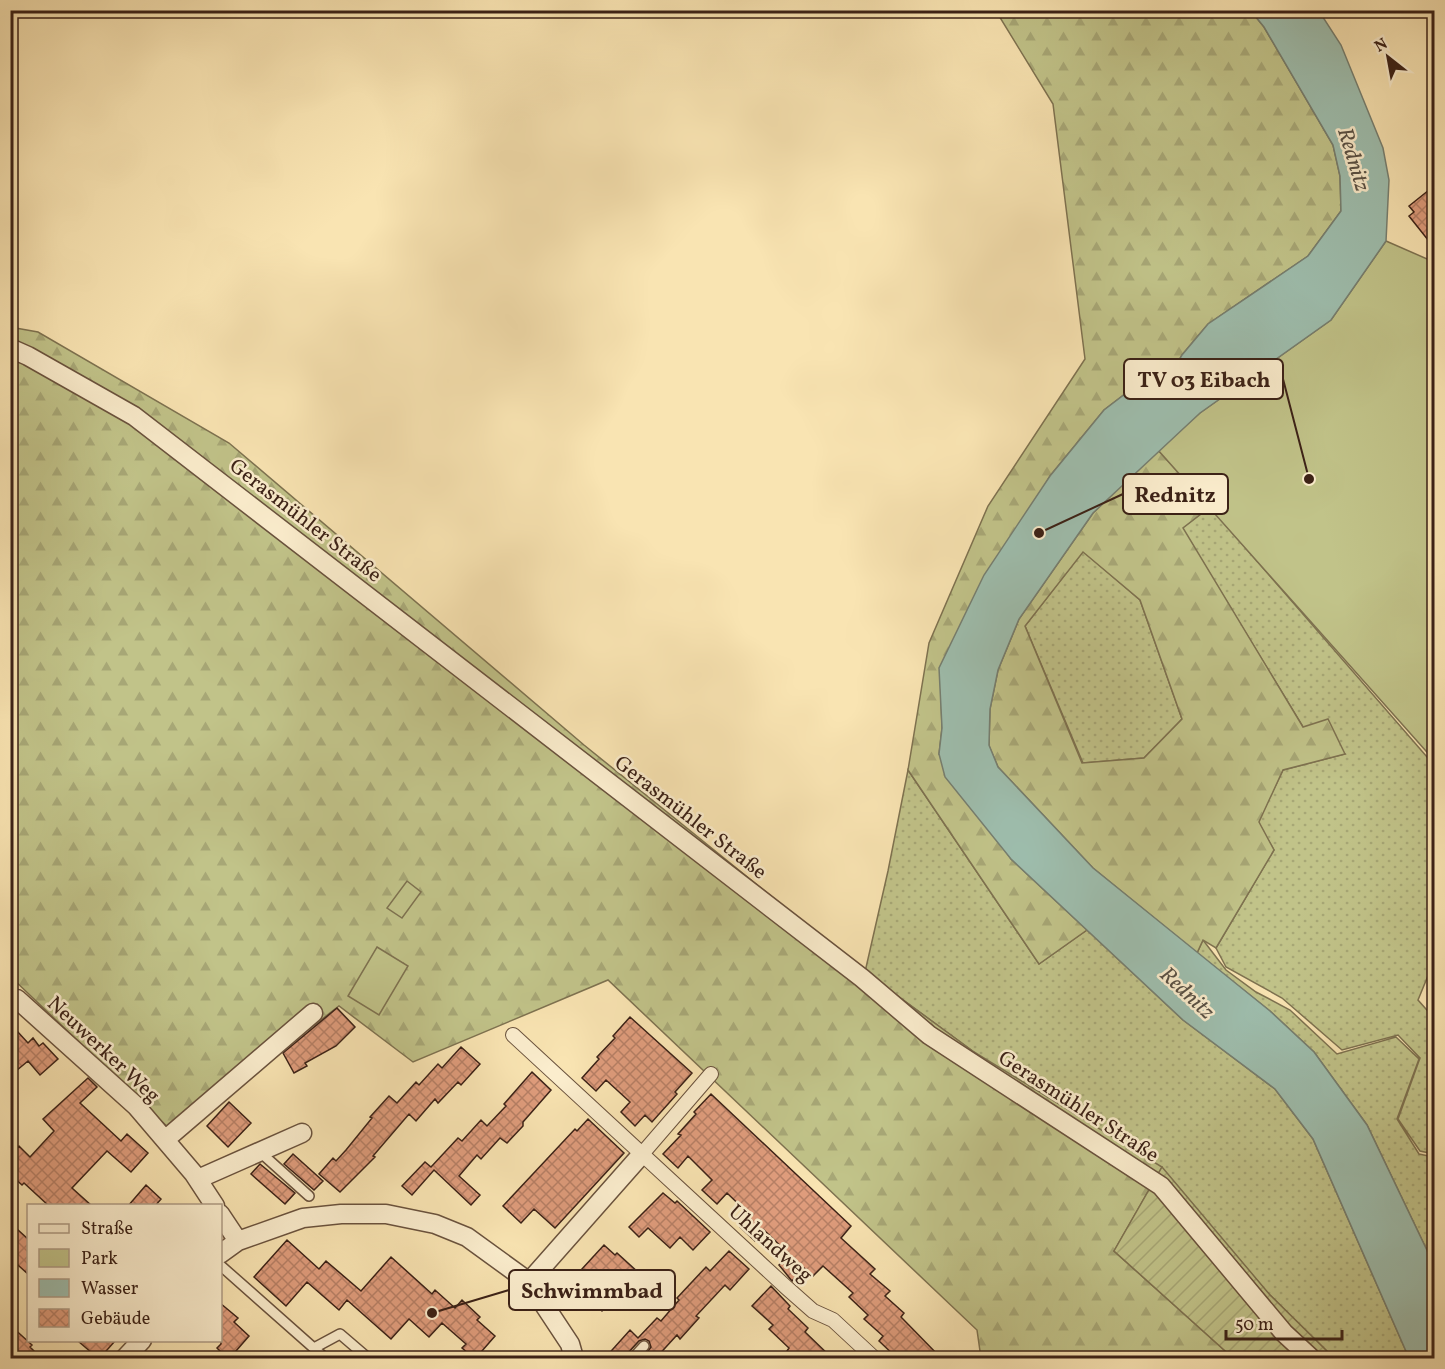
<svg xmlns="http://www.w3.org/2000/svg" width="1445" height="1369" viewBox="0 0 1445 1369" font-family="Vollkorn,serif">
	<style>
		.grass { fill: url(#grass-dots); stroke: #7e7250; stroke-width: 1.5 }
		.forest { fill: url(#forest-firs); stroke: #7e7250; stroke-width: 1.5; fill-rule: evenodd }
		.park { fill: #c1c389; stroke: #7e7250; stroke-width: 1.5 }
		.garden { fill: url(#garden-furrows); stroke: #7e7250; stroke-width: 1.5 }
		.water { fill: #9ebeae; stroke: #767f71; stroke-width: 1.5 }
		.building { fill: url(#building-cross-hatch); stroke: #3b2116; stroke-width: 1.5 }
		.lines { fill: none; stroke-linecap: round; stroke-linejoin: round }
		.service-casing { stroke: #6a523d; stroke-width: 12 }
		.pedestrian-casing { stroke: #6a523d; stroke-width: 16 }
		.minor-casing { stroke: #6a523d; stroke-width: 21 }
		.service { stroke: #fbedcd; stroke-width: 9 }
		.pedestrian { stroke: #fbedcd; stroke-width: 14 }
		.minor { stroke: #fbedcd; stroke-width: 18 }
		.labels { text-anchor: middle; stroke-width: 5; stroke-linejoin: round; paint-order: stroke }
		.street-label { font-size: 21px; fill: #3b2116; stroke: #fbedcd }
		.water-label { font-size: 22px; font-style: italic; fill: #595044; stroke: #fbedcd }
		.leader { fill: none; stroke: #3b2116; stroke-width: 2 }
		.callout-dot { fill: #3b2116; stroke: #fbedcd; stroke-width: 2 }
		.callout { fill: #fbedcd; stroke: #3b2116; stroke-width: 2 }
		.callout-label { font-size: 22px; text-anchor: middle; font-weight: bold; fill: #3b2116 }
	</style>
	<defs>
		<pattern id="grass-dots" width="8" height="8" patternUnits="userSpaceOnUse" patternTransform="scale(1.5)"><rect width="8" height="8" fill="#c1c389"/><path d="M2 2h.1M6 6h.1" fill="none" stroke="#a7a776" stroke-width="1.8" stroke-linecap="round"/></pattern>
		<pattern id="forest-firs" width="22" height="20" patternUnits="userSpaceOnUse" patternTransform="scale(1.5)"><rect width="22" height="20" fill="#c1c389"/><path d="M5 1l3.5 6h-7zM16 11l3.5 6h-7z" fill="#a7a776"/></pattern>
		<pattern id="garden-furrows" width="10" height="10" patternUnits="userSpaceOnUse" patternTransform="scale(1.5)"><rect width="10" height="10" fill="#c1c389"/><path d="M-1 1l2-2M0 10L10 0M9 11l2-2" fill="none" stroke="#a7a776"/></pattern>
		<pattern id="building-cross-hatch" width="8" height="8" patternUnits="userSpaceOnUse" patternTransform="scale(1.5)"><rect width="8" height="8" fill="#df9c7c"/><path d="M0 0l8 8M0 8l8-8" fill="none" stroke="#b67f65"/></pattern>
	</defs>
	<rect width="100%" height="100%" fill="#f9e4b2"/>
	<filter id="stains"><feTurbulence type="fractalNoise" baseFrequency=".00333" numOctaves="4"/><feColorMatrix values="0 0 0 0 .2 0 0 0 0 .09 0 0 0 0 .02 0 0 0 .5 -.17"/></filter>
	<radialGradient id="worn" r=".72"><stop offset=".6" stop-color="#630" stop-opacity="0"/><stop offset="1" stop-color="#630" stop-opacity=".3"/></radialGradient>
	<path class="grass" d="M1210,507L1434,765V961L1418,1000L1434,1018V1154L1420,1151L1398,1119L1420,1058L1398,1035L1342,1050L1282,998L1226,967L1216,948L1274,850L1258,822L1283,770L1345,754L1303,727L1182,528Z
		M1083,551L1140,600L1182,719L1144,758L1083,763L1025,626Z
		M908,770L1039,964L1087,930L1183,1020L1275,1089L1313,1139L1409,1358H1334L1270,1295L974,1052L865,972L888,871Z
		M1203,940L1226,970L1256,992L1290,1010L1337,1054L1396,1037L1419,1059L1397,1119L1419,1154L1434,1157V1265L1367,1125L1314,1052L1270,1011L1197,953Z"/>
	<path class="forest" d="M996,11H1251L1264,27L1333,145L1340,176L1341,211L1308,256L1208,324L1182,355L1167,382L1160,387L1125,394L1104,410L1050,476L940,668L942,728L939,754L1011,859L1087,930L1039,964L908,770L929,643L988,506L1085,359L1053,104Z
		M10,327L38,332L229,443L584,745L865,972L974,1052L1162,1167L1114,1251L1233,1358H981L977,1330L608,980L413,1062L339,1006L174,1133L11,977Z
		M1158,450L1210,507L1183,528L1303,727L1328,719L1345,754L1283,770L1259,822L1274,850L1216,948L1203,940L1197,953L1093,868L998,767L989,746L990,709L998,670L1019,619L1093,513ZM1083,552L1140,600L1182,719L1144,758L1082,763L1025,626Z"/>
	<path class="park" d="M1386,241L1434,262V760L1158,450L1200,413L1331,320Z
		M407,881L421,892L402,918L387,908Z
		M377,947L408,966L379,1015L348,996Z"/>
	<path class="garden" d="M1162,1167L1270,1295L1334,1358H1233L1114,1251Z"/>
	<path class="water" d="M1251,11H1319L1341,45L1383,148L1389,180L1386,241L1331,320L1200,413L1093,513L1019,619L998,670L990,709L989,745L998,767L1093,868L1270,1011L1314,1052L1367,1125L1434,1265V1358H1409L1313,1139L1275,1089L1183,1020L1011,859L945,777L939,754L942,728L939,668L984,575L1050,476L1104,410L1125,394L1160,387L1167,382L1182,355L1208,324L1308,256L1341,211L1340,176L1333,145L1264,27Z"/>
	<path class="building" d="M1434,186V235L1428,240L1409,216L1414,212L1409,206Z
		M337,1008L355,1027L336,1046L305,1063L307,1066L294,1073L283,1053Z
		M630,1017L692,1073L675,1092L677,1094L652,1122L645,1115L635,1126L621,1112L630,1102L606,1080L596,1091L582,1078L599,1059L597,1057L615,1038L613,1036Z
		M17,1031L28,1043L33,1038L39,1046L43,1043L58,1059L40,1075L28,1061L10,1076V1037Z
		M461,1047L480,1064L461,1085L458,1082L438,1103L435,1099L416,1121L409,1114L373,1156L375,1157L340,1192L319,1174L333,1158L336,1161L346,1150L372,1118L370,1117L389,1096L397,1103L416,1082L419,1085L438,1064L442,1068Z
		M532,1072L551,1090L523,1122V1126L507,1143L500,1138L481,1159L477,1155L459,1176L480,1195L471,1205L434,1170L412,1195L402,1186L425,1162L431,1167L458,1138L462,1141L481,1120L487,1126L506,1106L504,1104Z
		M88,1078L97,1087L80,1103L121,1141L127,1134L148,1153L131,1172L107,1151L72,1188L92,1206H49L24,1183L22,1185L10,1174V1156L19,1146L30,1157L54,1131L43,1119Z
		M711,1094L851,1226L841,1238L875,1269L870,1274L890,1291L885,1296L904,1313L901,1317L942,1359H898L879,1341L883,1336L864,1319L868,1315L849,1297L853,1293L823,1266L813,1276L804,1268L792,1281L779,1265L789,1254L764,1230L755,1241L740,1227L751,1216L727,1193L717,1204L702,1190L712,1180L688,1156L678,1168L663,1154L681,1135L678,1134L696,1114L694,1112Z
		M229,1102L251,1123L228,1147L207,1126Z
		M588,1119L624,1153L555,1228L534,1209L521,1223L503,1206L575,1129L577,1131Z
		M293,1154L323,1181L314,1190L284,1164Z
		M260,1164L295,1193L285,1204L251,1174Z
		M146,1185L161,1199L155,1206H128Z
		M663,1193L675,1203L677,1201L710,1232L693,1250L680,1237L670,1248L648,1228L639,1237L629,1227Z
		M17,1229L28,1239V1274L10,1258V1237Z
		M287,1240L319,1269L326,1261L361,1291L391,1257L432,1294L435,1290L455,1308L462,1300L480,1317L477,1320L495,1336L475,1359L462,1348L466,1344L442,1323L429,1337L409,1319L391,1339L347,1300L339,1310L307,1282L286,1306L254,1277Z
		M604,1245L615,1255L617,1253L651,1284L635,1302L621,1290L602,1311L570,1282Z
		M729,1251L749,1269L730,1290L725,1285L696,1316L699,1318L680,1339L677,1335L655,1359H642L651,1347L649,1341L645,1339L639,1341L628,1353L626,1359H604L630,1330L638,1338L657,1318L661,1321L679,1300L677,1298L706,1267L710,1271Z
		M771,1286L790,1306L788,1309L808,1328L805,1332L833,1359H795L787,1351L789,1348L769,1329L773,1325L752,1306Z
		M220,1303L238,1318L234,1322L249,1336L229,1359H220V1351L217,1348L221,1344Z
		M10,1325L32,1345L30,1347L42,1359H10Z
		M78,1341H115L99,1359Z"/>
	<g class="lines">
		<defs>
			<path id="service" d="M260,1152L309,1196
				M220,1265L325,1358
				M314,1348L340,1334L368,1358
				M633,1358L644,1346"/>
			<path id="pedestrian" d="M513,1035L787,1288L813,1311L833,1320L874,1358
				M642,1154L711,1074"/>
			<path id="minor" d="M10,348L28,356L134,416L862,978L929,1035L1161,1186L1284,1333L1311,1358
				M10,1006L17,999L136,1106L194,1174L215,1206
				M166,1139L313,1013
				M198,1179L302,1133
				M220,1214L238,1241
				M220,1254L238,1241L303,1218L341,1214H386L435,1224L467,1237L529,1282L570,1344L574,1358
				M529,1282L642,1154
				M125,1358L142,1340"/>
		</defs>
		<use href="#service" class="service-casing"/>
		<use href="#pedestrian" class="pedestrian-casing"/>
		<use href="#minor" class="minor-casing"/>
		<use href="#service" class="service"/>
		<use href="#pedestrian" class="pedestrian"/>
		<use href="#minor" class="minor"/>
	</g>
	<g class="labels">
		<g class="street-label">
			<text transform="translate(306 520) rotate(38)" y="7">Gerasmühler Straße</text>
			<text transform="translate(691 817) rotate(38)" y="7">Gerasmühler Straße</text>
			<text transform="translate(104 1049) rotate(43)" y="7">Neuwerker Weg</text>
			<text transform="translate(1079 1106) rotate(33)" y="7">Gerasmühler Straße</text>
			<text transform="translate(771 1243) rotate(42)" y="7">Uhlandweg</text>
		</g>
		<g class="water-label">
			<text transform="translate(1355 159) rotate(73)" y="8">Rednitz</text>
			<text transform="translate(1188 992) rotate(43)" y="8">Rednitz</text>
		</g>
	</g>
	<path class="leader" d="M1309 479L1283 379M1039 533L1123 494M432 1313L509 1290"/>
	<g class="callout-dot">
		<circle cx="1309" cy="479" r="6"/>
		<circle cx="1039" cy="533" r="6"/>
		<circle cx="432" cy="1313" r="6"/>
	</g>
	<g class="callout">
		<rect x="1124" y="359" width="159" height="40" rx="6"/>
		<rect x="1123" y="474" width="105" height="40" rx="6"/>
		<rect x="509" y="1270" width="166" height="40" rx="6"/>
	</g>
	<g class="callout-label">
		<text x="1204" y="387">TV 03 Eibach</text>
		<text x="1175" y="502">Rednitz</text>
		<text x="592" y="1298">Schwimmbad</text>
	</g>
	<rect width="1445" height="1369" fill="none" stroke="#f9e4b2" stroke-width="36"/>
	<rect x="12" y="12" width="1421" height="1345" fill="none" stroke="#3b2116" stroke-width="3"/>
	<rect x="18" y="18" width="1409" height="1333" fill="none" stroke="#3b2116" stroke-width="1.5"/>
	<rect x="27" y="1204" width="195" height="138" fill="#fbedcd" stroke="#ae9b84" stroke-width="1.5"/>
	<rect x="39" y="1224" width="30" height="9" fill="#fbedcd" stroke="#ae9b84" stroke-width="1.5"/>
	<text x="81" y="1234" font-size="18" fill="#3b2116">Straße</text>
	<rect x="39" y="1249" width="30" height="18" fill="#c1c389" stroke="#ae9b84" stroke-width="1.5"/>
	<text x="81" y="1264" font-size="18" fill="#3b2116">Park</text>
	<rect x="39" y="1279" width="30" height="18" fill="#9ebeae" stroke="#ae9b84" stroke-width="1.5"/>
	<text x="81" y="1294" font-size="18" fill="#3b2116">Wasser</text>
	<rect x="39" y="1309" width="30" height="18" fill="url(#building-cross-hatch)" stroke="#ae9b84" stroke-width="1.5"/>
	<text x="81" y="1324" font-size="18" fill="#3b2116">Gebäude</text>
	<g transform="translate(1388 57) rotate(329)" stroke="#fbedcd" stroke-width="4.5" paint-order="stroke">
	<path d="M0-4.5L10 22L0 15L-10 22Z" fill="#3b2116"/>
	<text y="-9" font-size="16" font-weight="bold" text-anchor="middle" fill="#3b2116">N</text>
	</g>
	<path d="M1226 1330v9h116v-9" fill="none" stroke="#3b2116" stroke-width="3"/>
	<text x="1235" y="1330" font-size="18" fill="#3b2116" stroke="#fbedcd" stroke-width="4.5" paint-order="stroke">50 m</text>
	<rect width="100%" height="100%" filter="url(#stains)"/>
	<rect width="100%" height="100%" fill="url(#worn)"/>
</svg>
